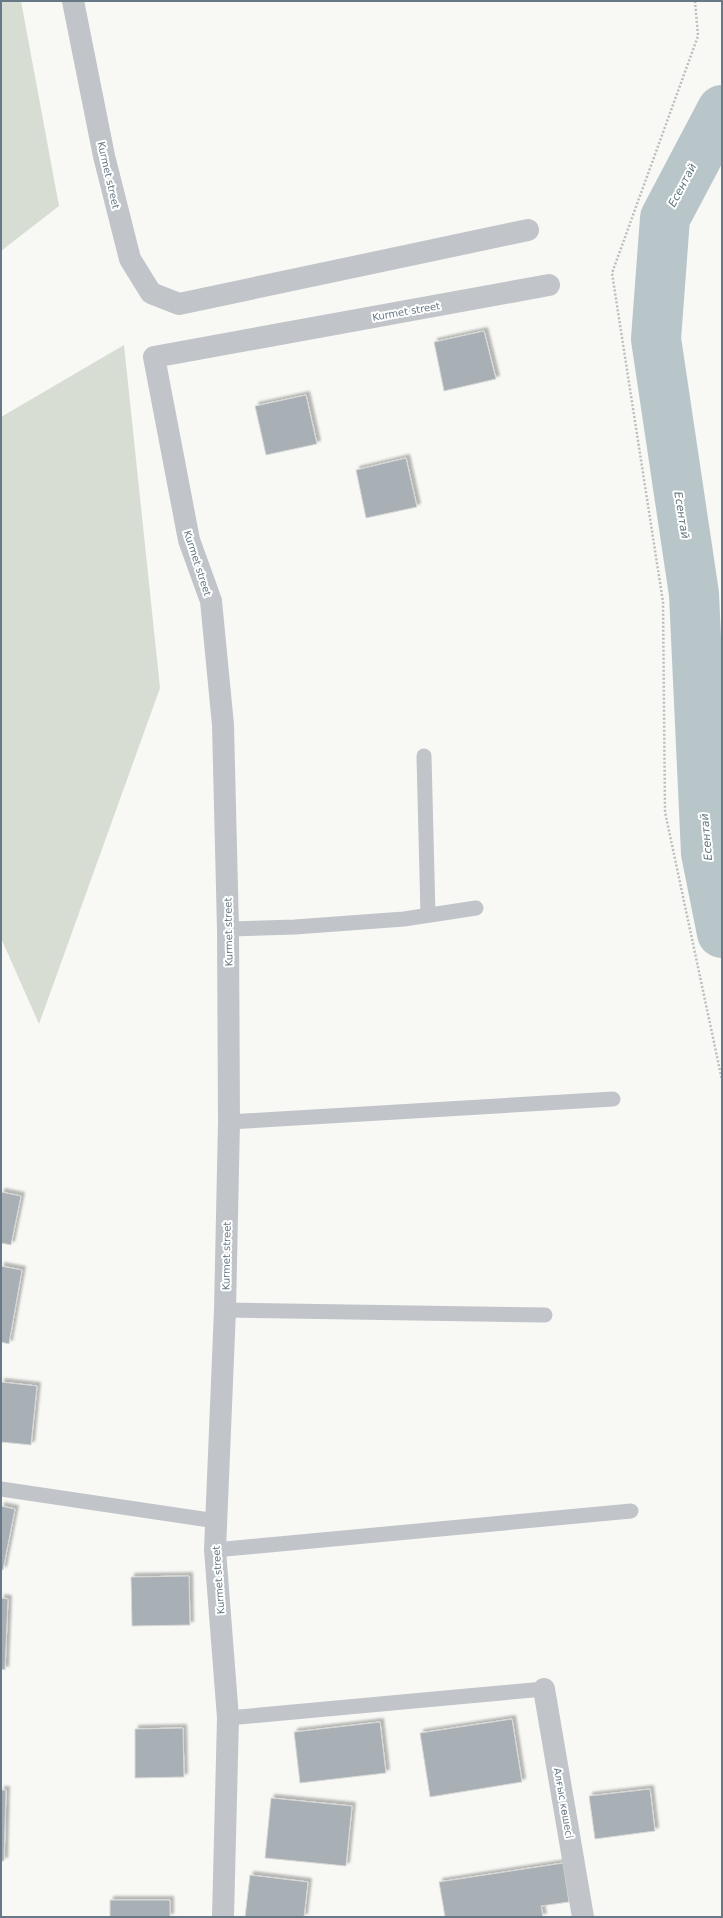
<svg xmlns="http://www.w3.org/2000/svg" width="723" height="1918" viewBox="0 0 723 1918" font-family="'DejaVu Sans',sans-serif">
	<style>
		.green { fill: #d8ddd4 }
		.lines { fill: none; stroke-linecap: round; stroke-linejoin: round }
		.river { stroke: #b8c5c9; stroke-width: 50 }
		.building { fill: #a8b0b6; stroke: #d9d9d7; filter: url(#shadow) }
		.path { stroke: #bbbec0; stroke-width: 2.5; stroke-dasharray: 2 2; stroke-linecap: butt }
		.lane { stroke: #c1c5c9; stroke-width: 15 }
		.street { stroke: #c1c5c9; stroke-width: 22 }
		.labels { text-anchor: middle; stroke-width: 4; stroke-linejoin: round; paint-order: stroke }
		.street-label { font-size: 10px; fill: #677986; stroke: #fff }
		.water-label { font-size: 11px; font-style: italic; fill: #5e747b; stroke: #fff }
	</style>
	<defs>
		<filter id="shadow"><feDropShadow dx="3.5" dy="-3.5" stdDeviation="1" flood-color="#0004"/></filter>
	</defs>
	<rect width="100%" height="100%" fill="#f8f8f5"/>
	<path class="green" d="M1,1H21L59,206L1,251Z
		M124,345L160,688L39,1024L1,938V417Z"/>
	<g class="lines">
		<path class="river" d="M722,110L665,218L656,339L694,594L706,853L722,933"/>
	</g>
	<path class="building" d="M484,331L496,379L444,391L434,342Z
		M306,395L317,444L266,455L255,406Z
		M406,458L417,507L366,518L356,470Z
		M1,1192L21,1196L11,1245L1,1243Z
		M1,1266L22,1270L9,1344L1,1342Z
		M1,1382L37,1386L31,1445L1,1442Z
		M1,1506L15,1509L3,1570H1Z
		M189,1576L190,1625L132,1626L131,1577Z
		M1,1598L8,1599L5,1670L1,1669Z
		M512,1719L522,1782L430,1797L420,1733Z
		M380,1722L386,1773L300,1783L294,1732Z
		M183,1728L184,1777L135,1778V1729Z
		M650,1789L655,1831L595,1839L589,1796Z
		M1,1790H6L4,1861H1Z
		M271,1798L352,1806L346,1866L265,1858Z
		M563,1863L569,1902L541,1906L543,1917H445L439,1882Z
		M250,1875L308,1882L304,1917H245Z
		M110,1900H170V1917H110Z"/>
	<g class="lines">
		<path class="path" d="M695,1L698,36L612,273L663,602L665,812L722,1080"/>
		<path class="lane" d="M424,756L428,915
			M228,929L295,927L404,919L476,908
			M229,1122L613,1099
			M225,1310L545,1315
			M1,1489L216,1521
			M215,1550L631,1511
			M228,1718L544,1689"/>
		<path class="street" d="M73,1L104,156L130,259L151,293L179,304L528,230
			M544,1689L583,1917
			M223,1917L228,1718L215,1550L225,1310L229,1122L228,929L223,725L211,601L189,540L154,357L549,285"/>
	</g>
	<g class="labels">
		<g class="street-label">
			<text transform="translate(109 175) rotate(77)" y="4">Kurmet street</text>
			<text transform="translate(406 311) rotate(-10)" y="4">Kurmet street</text>
			<text transform="translate(198 563) rotate(72)" y="4">Kurmet street</text>
			<text transform="translate(228 932) rotate(-91)" y="4">Kurmet street</text>
			<text transform="translate(226 1256) rotate(-89)" y="4">Kurmet street</text>
			<text transform="translate(218 1580) rotate(-94)" y="4">Kurmet street</text>
			<text transform="translate(564 1803) rotate(80)" y="4">Алғыс көшесі</text>
		</g>
		<g class="water-label">
			<text transform="translate(682 185) rotate(-62)" y="4">Есентай</text>
			<text transform="translate(682 515) rotate(81)" y="4">Есентай</text>
			<text transform="translate(706 837) rotate(-95)" y="4">Есентай</text>
		</g>
	</g>
	<rect width="723" height="1918" fill="none" stroke="#677986" stroke-width="4"/>
</svg>
